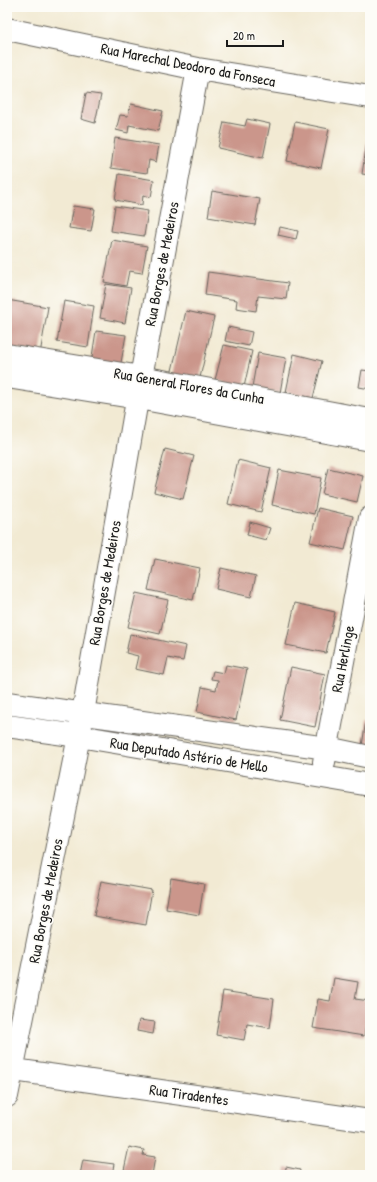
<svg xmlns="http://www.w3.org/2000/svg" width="377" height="1182" viewBox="0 0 377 1182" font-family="'Patrick Hand',sans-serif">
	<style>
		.building { fill: #cb968b }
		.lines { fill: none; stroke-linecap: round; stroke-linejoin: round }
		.minor-casing { stroke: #67645c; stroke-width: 24 }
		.minor { stroke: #fff; stroke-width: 22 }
		.labels { text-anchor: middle; stroke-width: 3.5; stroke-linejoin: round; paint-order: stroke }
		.street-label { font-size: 15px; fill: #1c1c1c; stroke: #fdfcf7 }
	</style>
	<rect width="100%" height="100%" fill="#fdfcf7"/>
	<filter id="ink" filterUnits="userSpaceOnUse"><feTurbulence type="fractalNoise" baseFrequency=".025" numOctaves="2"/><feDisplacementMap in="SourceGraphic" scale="8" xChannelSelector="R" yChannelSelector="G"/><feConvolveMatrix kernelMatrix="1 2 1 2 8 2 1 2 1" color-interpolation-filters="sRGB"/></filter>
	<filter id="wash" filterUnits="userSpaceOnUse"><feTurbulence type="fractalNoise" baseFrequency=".012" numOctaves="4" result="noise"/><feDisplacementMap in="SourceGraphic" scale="16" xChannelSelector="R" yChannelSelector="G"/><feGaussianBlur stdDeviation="0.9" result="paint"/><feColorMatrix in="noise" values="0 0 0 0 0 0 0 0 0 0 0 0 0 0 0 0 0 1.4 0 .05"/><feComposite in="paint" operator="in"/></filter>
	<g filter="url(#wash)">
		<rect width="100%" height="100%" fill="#f2ead3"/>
		<g id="blocks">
			<path class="building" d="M86,93L101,95L95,123L81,119Z
				M131,104L163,111L158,131L129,125L128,133L116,130L120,115L128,116Z
				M247,119L270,124L263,158L218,148L224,122L245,126Z
				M295,122L329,129L321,168L287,161Z
				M115,138L159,145L156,162L149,160L147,173L111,168Z
				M367,142H370V175L362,174Z
				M119,174L154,180L151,197L143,195L142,205L115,200Z
				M212,191L260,199L255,225L208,217Z
				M73,206L95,209L91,231L69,228Z
				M115,206L148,211L144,236L111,231Z
				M280,227L298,231L296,239L278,235Z
				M112,240L147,246L142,273L129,271L126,286L104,282Z
				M208,272L288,283L286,299L258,296L256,311L236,308L237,300L205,295Z
				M106,284L131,288L125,323L100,318Z
				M7,300L48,307L40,354L7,348Z
				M64,301L94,306L88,347L57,342Z
				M186,311L214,317L199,382L171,375Z
				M228,327L252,332L249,346L225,341Z
				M96,331L126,335L120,368L91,363Z
				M224,345L252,351L244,387L215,380Z
				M258,353L286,358L280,393L252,387Z
				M294,354L322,361L313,398L286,392Z
				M362,370L370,371V389L359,387Z
				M165,449L194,456L183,499L154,492Z
				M238,460L271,468L261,512L228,504Z
				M328,468L363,476L357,502L322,494Z
				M279,470L321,478L314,514L272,505Z
				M318,508L353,516L345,550L310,542Z
				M250,522L270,528L266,540L247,535Z
				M155,559L200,568L193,600L148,590Z
				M221,568L256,576L251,597L216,589Z
				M136,593L168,600L160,634L128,627Z
				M295,603L335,612L326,653L286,645Z
				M130,634L186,646L183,661L168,658L164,675L135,669L138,656L126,653Z
				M226,665L247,669L236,720L197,712L202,687L216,690L218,680L211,679L213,671L224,673Z
				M291,667L325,674L315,727L280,720Z
				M366,720L370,721V747L362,746Z
				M171,878L204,884L199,915L166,909Z
				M101,881L152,890L146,925L94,916Z
				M334,978L358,982L355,999L370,1001L364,1036L313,1028L318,999L330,1001Z
				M223,991L274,999L270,1028L247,1024L244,1040L216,1035Z
				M139,1020L155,1022L153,1034L137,1031Z
				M129,1147L144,1150L143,1155L155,1157L152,1175H123Z
				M83,1160L114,1164L112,1175H80Z
				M286,1167L300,1170L299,1175H285Z"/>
		</g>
	</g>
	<g filter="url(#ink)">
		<use href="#blocks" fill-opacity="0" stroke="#67645c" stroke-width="1"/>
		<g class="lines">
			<defs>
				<path id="minor" d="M7,29L198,69L370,97
					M7,355L141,377L370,420
					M7,377L138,398L370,440
					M7,703L327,748L370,757
					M7,726L79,736L370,785
					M324,762L370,518
					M7,1069L370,1121
					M7,1096L79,736L141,377L198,69"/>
			</defs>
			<use href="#minor" class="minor-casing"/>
			<use href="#minor" class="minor"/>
		</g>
	</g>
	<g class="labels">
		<g class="street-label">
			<text transform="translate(188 65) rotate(11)" y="5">Rua Marechal Deodoro da Fonseca</text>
			<text transform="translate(162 264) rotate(-79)" y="5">Rua Borges de Medeiros</text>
			<text transform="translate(189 386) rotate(10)" y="5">Rua General Flores da Cunha</text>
			<text transform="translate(105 583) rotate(-80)" y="5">Rua Borges de Medeiros</text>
			<text transform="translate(343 659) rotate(-79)" y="5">Rua Herlinge</text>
			<text transform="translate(189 755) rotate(9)" y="5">Rua Deputado Astério de Mello</text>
			<text transform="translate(46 901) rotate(-79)" y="5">Rua Borges de Medeiros</text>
			<text transform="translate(189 1095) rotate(8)" y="5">Rua Tiradentes</text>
		</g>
	</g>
	<rect width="377" height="1182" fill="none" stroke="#fdfcf7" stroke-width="24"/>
	<path d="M227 40v6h56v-6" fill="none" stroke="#1c1c1c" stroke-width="2"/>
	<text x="233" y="40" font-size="12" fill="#1c1c1c" stroke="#fdfcf7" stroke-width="3" paint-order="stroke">20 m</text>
</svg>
